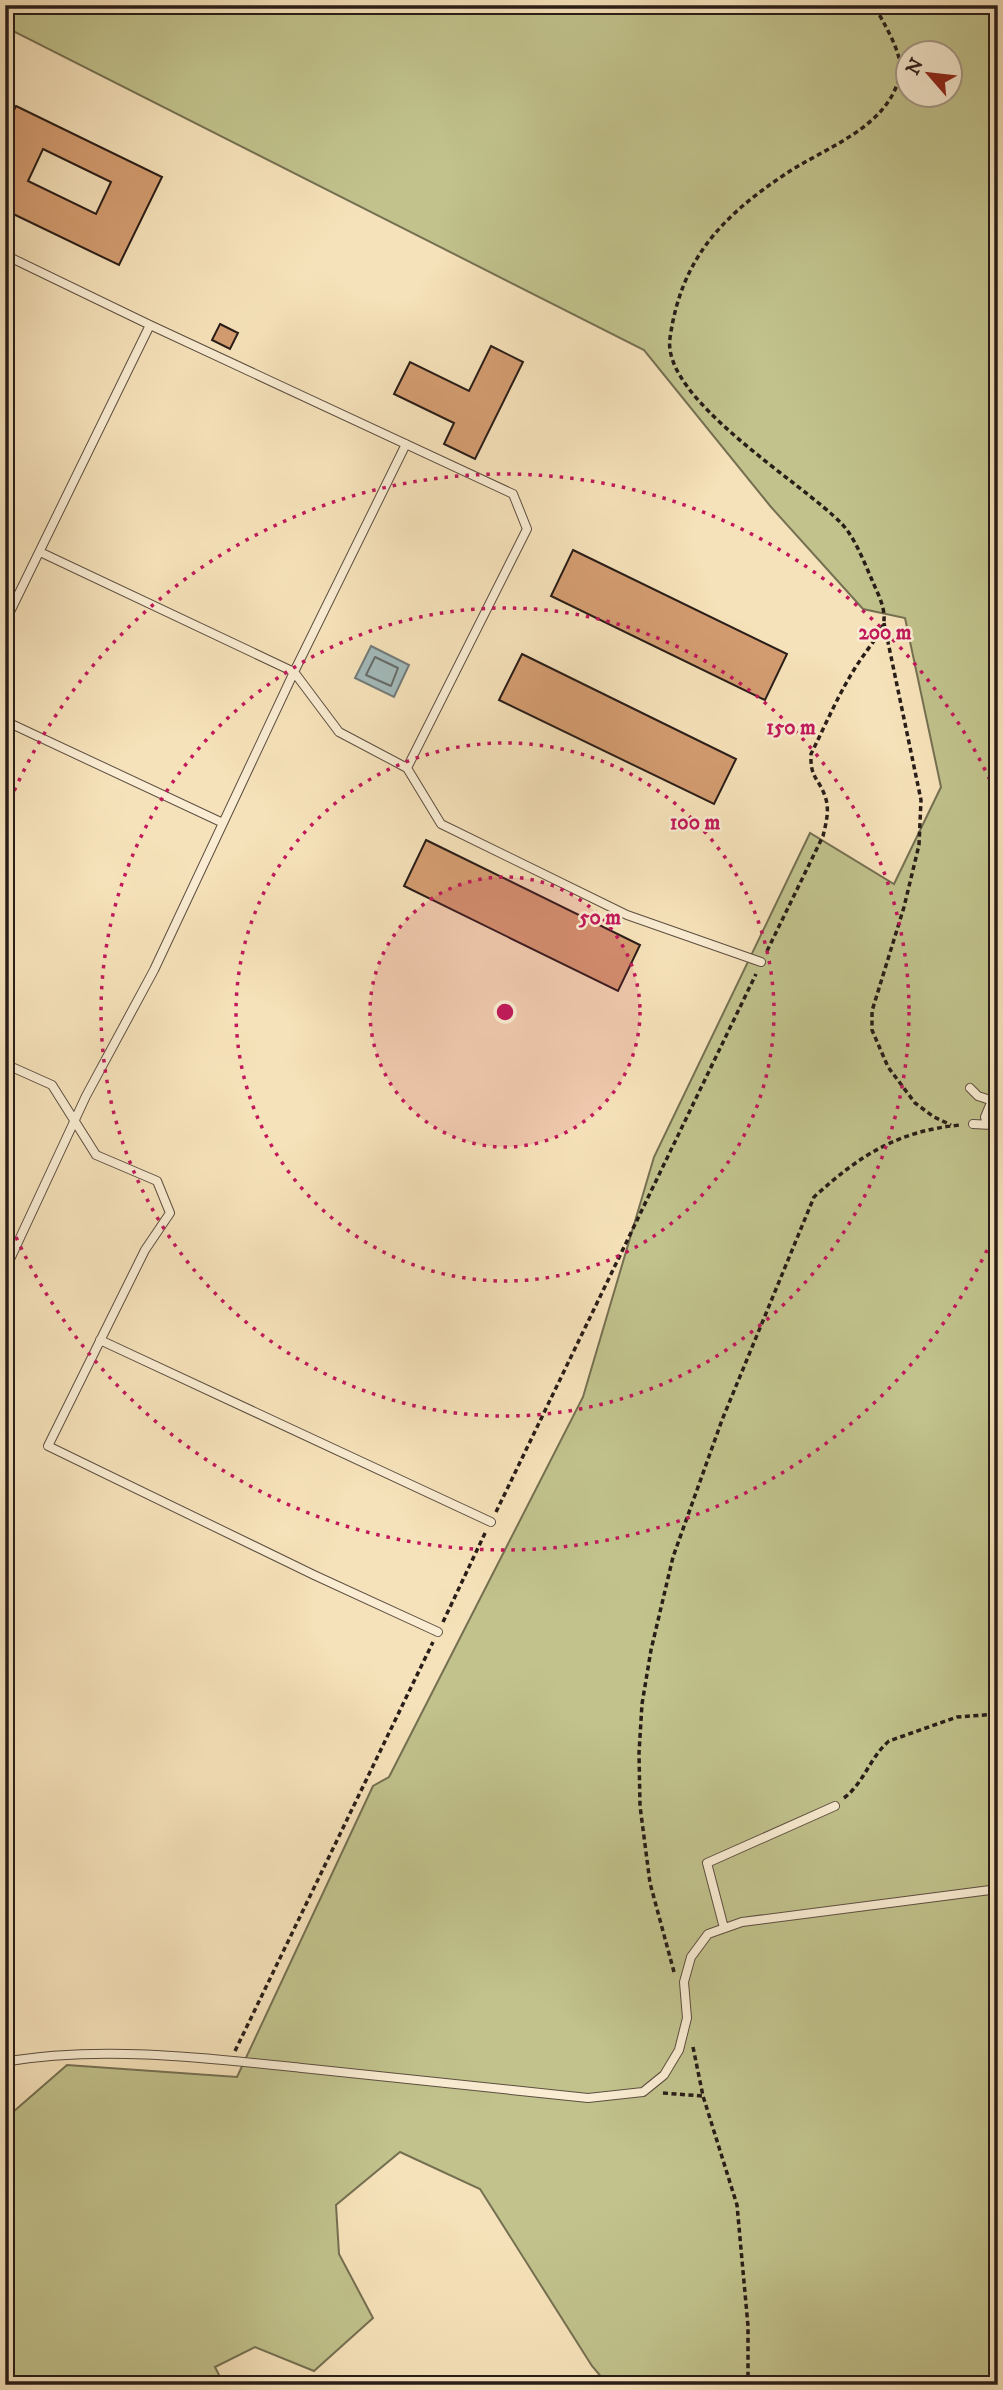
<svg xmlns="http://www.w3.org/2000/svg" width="1003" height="2390" viewBox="0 0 1003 2390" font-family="'IM FELL DW Pica',serif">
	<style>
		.green { fill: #c1c28c; stroke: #757052; stroke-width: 2; fill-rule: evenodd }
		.water { fill: #a3babb; stroke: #727b7a; stroke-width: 2 }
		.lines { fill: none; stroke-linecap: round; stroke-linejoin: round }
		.shore { stroke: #666c6a; stroke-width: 2 }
		.building { fill: #d49d71; stroke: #291d18; stroke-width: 2; fill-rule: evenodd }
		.service-casing { stroke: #5c4e40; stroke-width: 10 }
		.path { stroke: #291d18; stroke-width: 3.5; stroke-dasharray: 5 3.5; stroke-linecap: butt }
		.service { stroke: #f9ecd2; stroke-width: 8 }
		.ring { fill: none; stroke: #c2185b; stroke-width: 3.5; stroke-dasharray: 3.5 7 }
		.centre { fill: #c2185b; stroke: #f9ecd2; stroke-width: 3.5 }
		.ring-label { font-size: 21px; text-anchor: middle; font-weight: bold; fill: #c2185b; stroke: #f9ecd2; stroke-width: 5; stroke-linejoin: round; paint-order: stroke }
	</style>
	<rect width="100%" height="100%" fill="#f6e2ba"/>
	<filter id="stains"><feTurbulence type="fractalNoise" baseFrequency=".00286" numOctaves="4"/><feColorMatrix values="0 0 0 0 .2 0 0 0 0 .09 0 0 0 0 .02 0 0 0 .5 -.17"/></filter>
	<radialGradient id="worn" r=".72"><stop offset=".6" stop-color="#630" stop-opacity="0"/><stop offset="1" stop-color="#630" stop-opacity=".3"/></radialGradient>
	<path class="green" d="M5,5H998V2385H608L592,2366L480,2189L400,2152L336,2205L339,2254L373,2318L314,2371L255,2347L215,2367L224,2385H5V2119L67,2065L237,2077L373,1786L389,1777L583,1397L654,1157L810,833L894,884L941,787L905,618L863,609L771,507L644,350L5,27ZM908,52H950V94H908Z"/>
	<path class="water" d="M371,646L409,665L394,697L355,678Z"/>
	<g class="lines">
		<path class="shore" d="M375,657L398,668L391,686L366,675Z"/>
	</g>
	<path class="building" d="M16,106L162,177L119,265L5,210V128ZM43,149L111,182L96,214L28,181Z
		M220,324L238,333L230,349L212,340Z
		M491,346L523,362L475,459L444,444L454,423L394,394L410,362L469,391Z
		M573,550L787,654L765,700L551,596Z
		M522,654L736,759L714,804L499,700Z
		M426,840L640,945L618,991L404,886Z"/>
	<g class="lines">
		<defs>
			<path id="service" d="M5,15L10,5
				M5,255L150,325L513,494L527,529L407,768
				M40,552L294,672L339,732L407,768L441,824L627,915L761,962
				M5,622L150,325
				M5,721L223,823
				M5,1064L52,1085L96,1155L157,1181L170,1213L145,1250L48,1446L314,1575L438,1632
				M970,1088L978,1096L996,1102
				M998,1102L990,1105L985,1117L986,1121L998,1125
				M973,1124L992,1125
				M5,1270L86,1096L154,970L294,672L406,444
				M100,1340L491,1522
				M724,1928L707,1863L835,1806
				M5,2062C99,2045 208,2058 302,2068C398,2078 493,2088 588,2098L643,2092L664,2075L679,2050L687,2018L684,1982L691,1957L708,1934L742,1922L998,1889"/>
		</defs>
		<use href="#service" class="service-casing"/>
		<path class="path" d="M884,623L921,800L919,845L904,907L872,1011V1030L888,1067L915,1103L934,1117L951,1125
			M767,951L823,836C826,823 830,810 825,796C818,777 810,778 811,754C828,720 843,683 866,652C872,643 883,631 884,620C885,606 877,592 872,580C864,562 855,538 842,524C803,483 661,399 670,338C681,260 720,218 784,175C825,147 889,128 900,74C904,55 883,22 874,5
			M496,1512L756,974
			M443,1622L486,1531
			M844,1798C864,1783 870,1757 889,1741L957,1717L998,1714
			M674,1972L650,1883L640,1806L639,1753L642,1704L651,1650L673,1557L722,1420L814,1197C860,1155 898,1131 960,1125
			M693,2047L703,2096L737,2205L748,2326V2385
			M235,2051L433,1642
			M663,2093L703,2096"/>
		<use href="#service" class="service"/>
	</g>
	<circle cx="505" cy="1012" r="135" fill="#c2185b" fill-opacity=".12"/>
	<g class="ring">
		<circle cx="505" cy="1012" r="135"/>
		<circle cx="505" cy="1012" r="269"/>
		<circle cx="505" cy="1012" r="404"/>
		<path d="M996 1231A538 538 0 0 1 6 1214M6 810A538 538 0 0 1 996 793"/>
	</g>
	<circle cx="505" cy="1012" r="10" class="centre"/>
	<g class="ring-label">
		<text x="885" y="639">200 m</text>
		<text x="791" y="734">150 m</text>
		<text x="695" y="829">100 m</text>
		<text x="600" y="924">50 m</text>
	</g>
	<rect width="1003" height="2390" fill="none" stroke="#f6e2ba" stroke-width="28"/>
	<rect x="7" y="7" width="989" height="2376" fill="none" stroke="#291d18" stroke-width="3.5"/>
	<rect x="14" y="14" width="975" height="2362" fill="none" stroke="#291d18" stroke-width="2"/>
	<g transform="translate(929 74) rotate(298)"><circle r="33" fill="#f9ecd2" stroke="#a69988" stroke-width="2"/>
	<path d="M0-5L12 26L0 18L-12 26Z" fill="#8f2418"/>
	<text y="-10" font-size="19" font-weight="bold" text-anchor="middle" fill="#291d18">N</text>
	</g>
	<rect width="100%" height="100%" filter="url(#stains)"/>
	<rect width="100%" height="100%" fill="url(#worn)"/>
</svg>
